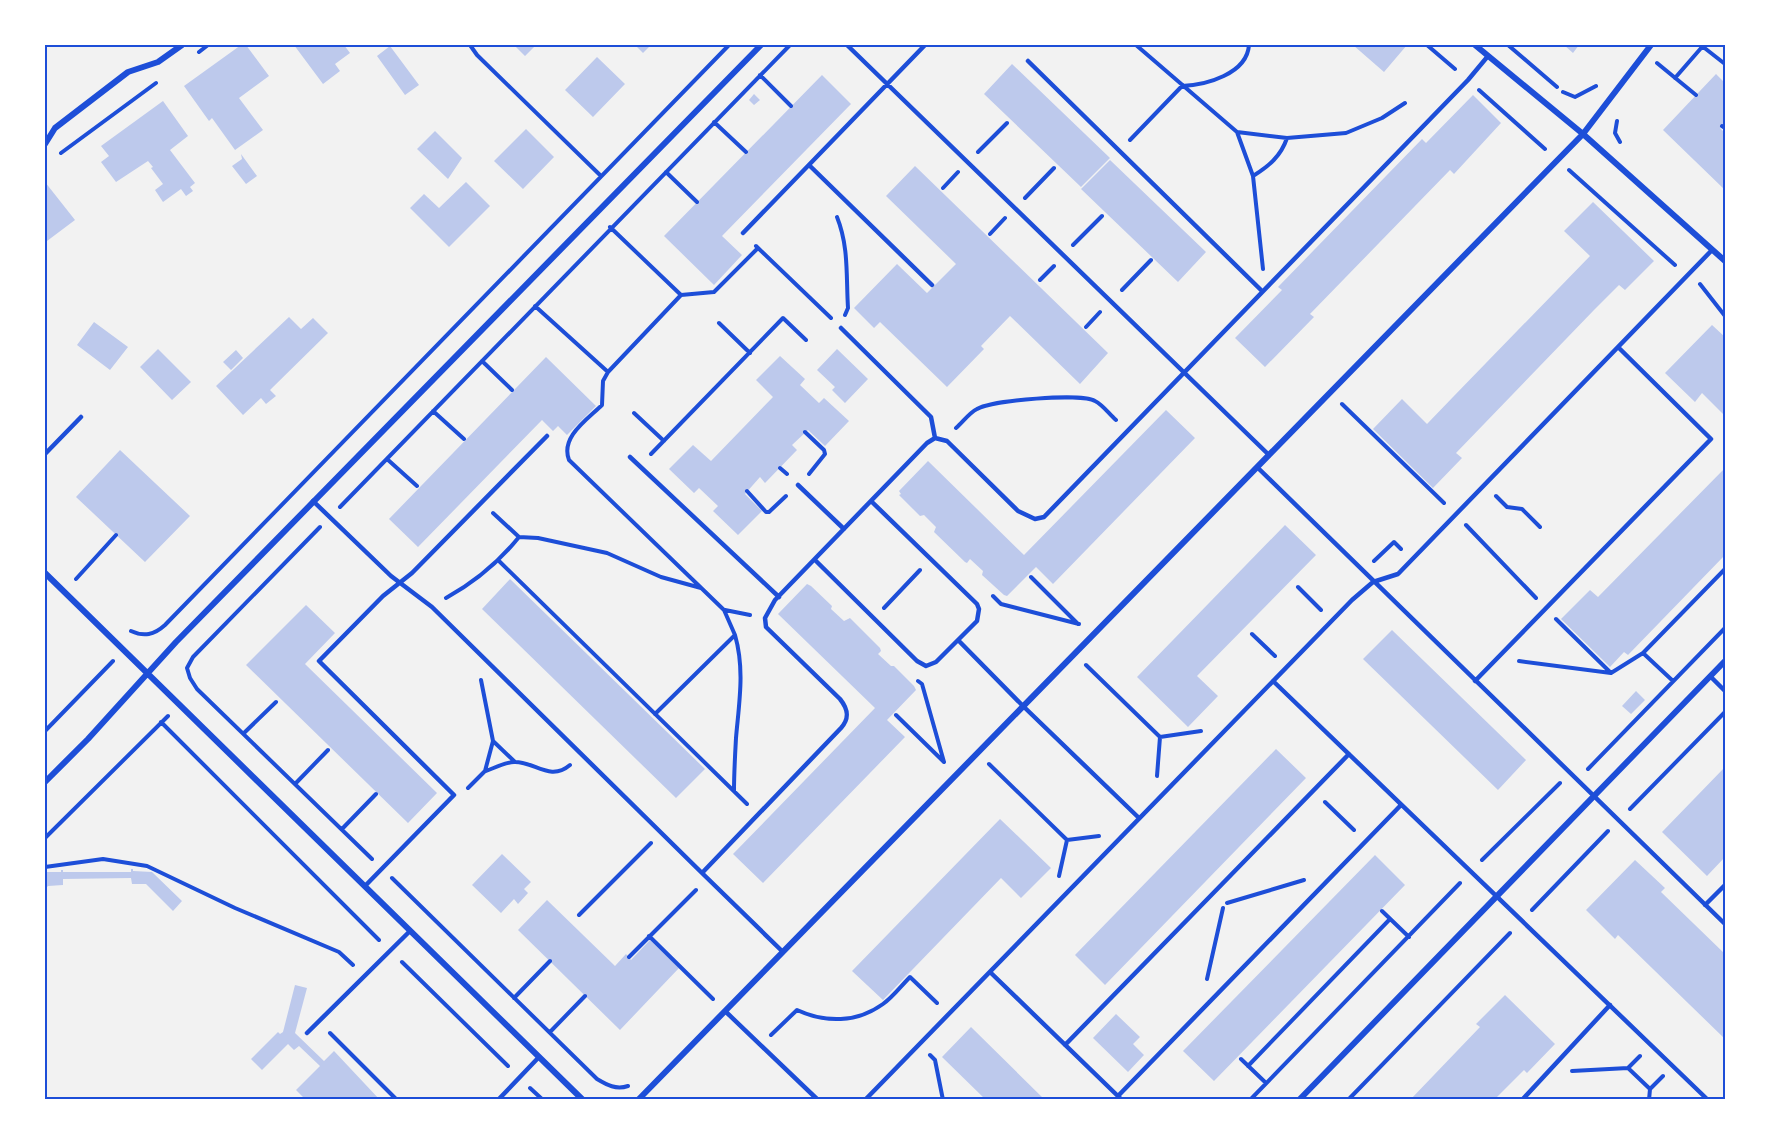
<svg xmlns="http://www.w3.org/2000/svg" width="1770" height="1145" viewBox="0 0 1770 1145" font-family="Raleway,sans-serif">
	<style>
		.building { fill: #bdc9ec }
		.lines { fill: none; stroke-linecap: round; stroke-linejoin: round }
		.path { stroke: #1d4ed8; stroke-width: 4 }
		.service { stroke: #1d4ed8; stroke-width: 4.5 }
		.minor { stroke: #1d4ed8; stroke-width: 6 }
		.neatline { fill: none; stroke: #1d4ed8; stroke-width: 2 }
	</style>
	<rect width="100%" height="100%" fill="#f2f2f2"/>
	<path class="building" d="M241,45H246L269,76L239,98L263,130L235,150L212,118L209,121L184,86Z
		M294,45H344L350,53L335,64L340,71L323,84Z
		M514,45H536L525,56Z
		M635,45H651L643,53Z
		M1353,45H1407L1384,72Z
		M1564,45H1579L1573,53Z
		M390,46L419,85L405,95L377,56Z
		M597,57L625,84L593,117L565,90Z
		M1012,64L1110,158L1081,187L984,94Z
		M1716,74L1725,83V123L1720,128L1725,133V190L1663,130Z
		M822,75L851,104L722,236L742,255L714,285L664,236Z
		M754,94L760,100L754,105L749,100Z
		M1473,95L1501,123L1454,174L1450,170L1310,314L1314,317L1265,367L1235,338L1282,290L1278,287L1422,139L1426,143Z
		M163,101L188,136L170,150L195,183L190,187L193,191L186,196L181,189L163,202L155,190L163,184L151,168L153,167L148,161L116,182L101,162L109,156L101,146Z
		M526,129L554,157L523,189L494,161Z
		M435,131L462,158L448,179L417,149Z
		M241,154L257,176L246,184L232,166L242,159Z
		M1110,160L1206,252L1178,282L1081,189Z
		M915,166L1108,353L1080,384L1010,316L981,346L984,349L947,387L880,322L874,328L854,308L897,264L927,293L956,264L886,196Z
		M45,182L75,220L47,241L45,239Z
		M466,182L490,206L449,247L410,208L424,194L439,208Z
		M1593,202L1654,261L1625,290L1619,285L1594,310L1456,453L1462,458L1433,488L1373,429L1402,399L1427,424L1453,397L1590,256L1564,231Z
		M289,317L301,329L313,318L328,333L270,390L276,396L266,404L261,398L243,415L216,386Z
		M94,322L128,347L110,370L77,345Z
		M1712,325L1725,337V416L1702,393L1695,402L1665,373Z
		M158,349L191,382L172,400L140,367Z
		M837,349L868,379L845,403L832,390L835,387L817,370Z
		M236,350L243,358L231,370L223,362Z
		M780,356L805,379L800,385L819,403L824,398L849,421L825,446L808,430L792,445L797,450L765,483L760,477L745,494L762,511L738,535L713,511L718,506L699,488L694,493L669,469L693,445L711,461L773,397L756,380Z
		M546,357L596,406L567,435L558,426L553,431L542,420L418,547L389,519Z
		M1166,410L1195,438L1053,584L1036,567L1007,596L1004,595L982,575L983,571L970,559L967,563L965,562L934,532L936,527L924,515L920,516L899,495L901,494L899,491L928,461L1024,555Z
		M120,450L190,516L145,562L76,497Z
		M1725,468V555L1628,655L1624,652L1610,667L1561,619L1590,590L1598,597Z
		M1285,525L1316,555L1197,676L1218,696L1188,727L1137,677Z
		M510,579L705,769L676,798L482,609Z
		M807,584L811,586L832,606L831,609L844,621L850,618L880,648L881,651L878,654L891,666H894L914,686L916,690L887,720L905,737L763,883L733,854L875,708L778,614Z
		M306,605L335,633L305,664L437,793L408,823L246,665Z
		M1392,630L1526,760L1498,790L1363,659Z
		M1636,691L1645,700L1631,714L1622,706Z
		M1276,749L1306,778L1105,985L1075,955Z
		M1725,767V857L1707,876L1662,832Z
		M1000,819L1051,868L1021,898L1001,878L883,1000L852,971Z
		M502,854L531,882L524,889L528,893L518,904L514,899L501,913L472,885Z
		M1375,855L1405,885L1214,1081L1183,1051Z
		M1635,860L1665,888L1661,892L1725,954V1039L1618,935L1615,939L1586,910Z
		M131,869H133V871L152,872L182,901L173,911L146,884H132L131,878L63,879V885L48,886L45,889V872H61V870H63V872H131Z
		M547,900L615,966L626,954L631,960L650,940L679,968L620,1030L518,930Z
		M295,985L307,988L295,1033L324,1061L334,1051L380,1100H306L296,1090L320,1066L299,1046L294,1050L288,1044L262,1070L251,1059L278,1032L280,1034L283,1032Z
		M1505,995L1555,1044L1527,1073L1524,1070L1494,1100H1410L1480,1027L1476,1024Z
		M1116,1014L1140,1037L1133,1044L1144,1055L1128,1072L1093,1038Z
		M971,1027L1045,1100H986L942,1057Z"/>
	<g class="lines">
		<path class="path" d="M470,45L477,55L601,176
			M1136,45L1237,132L1253,176L1263,269
			M1427,45L1455,69
			M1508,45L1557,87
			M1702,46L1725,64
			M199,52L208,45
			M1657,63L1696,95
			M760,75L791,106
			M1675,78L1702,47
			M1479,90L1545,149
			M1563,92L1575,97L1596,86
			M1617,121L1615,133L1620,142
			M714,122L746,152
			M1722,126L1725,128
			M1237,132L1287,138L1346,133L1382,118L1405,103
			M1130,140L1182,86C1206,85 1247,74 1249,45
			M978,152L1007,123
			M61,153L156,83
			M1569,170L1675,265
			M666,172L697,202
			M1253,176C1269,166 1281,156 1287,138
			M943,188L958,172
			M1025,198L1054,168
			M837,217C849,247 846,276 848,308L845,315
			M610,227L681,295
			M990,234L1005,218
			M1073,245L1102,216
			M756,246L831,318
			M1040,280L1054,266
			M1700,284L1725,316
			M1122,290L1151,260
			M535,306L608,372
			M719,323L750,353
			M1086,327L1100,312
			M482,361L512,390
			M1342,404L1444,503
			M433,411L464,439
			M634,413L664,441
			M956,428C963,422 969,413 977,409C992,400 1081,393 1095,401C1103,405 1109,414 1116,420
			M805,432L824,450L825,454L809,474
			M651,454L783,318L806,340
			M387,459L417,486
			M780,468L787,474
			M747,491L766,512H769L786,496
			M1496,496L1507,507L1522,509L1540,527
			M340,507L790,45
			M493,513L519,537
			M1466,525L1536,598
			M320,527L193,657L187,668L190,678L197,689L372,859
			M499,561L747,804
			M1374,561L1394,542L1401,549
			M1031,577L1078,624
			M76,579L116,535
			M1298,587L1321,610
			M993,596L1001,604L1079,624
			M446,598C475,582 498,563 519,537L538,538L607,553L661,577L701,588
			M884,608L920,570
			M725,610L750,615
			M1556,619L1611,673
			M131,631C144,637 154,635 165,625L729,45
			M1252,634L1275,656
			M1643,653L1725,569
			M1519,661L1611,673L1643,653L1673,681
			M1086,665L1160,737L1201,731
			M918,681L922,684L944,762
			M655,714L735,635L724,610L569,460C560,437 588,419 602,405L603,381L608,372L681,295L714,292L758,248
			M896,715L944,762
			M161,722L379,940
			M45,731L113,661
			M244,733L276,702
			M493,741L515,762
			M989,764L1067,840L1059,876
			M1588,769L1725,628
			M486,771C494,768 506,762 514,762C534,761 550,782 570,765
			M1157,776L1160,737
			M295,784L328,750
			M468,788L485,771L493,741L481,680
			M734,791C734,773 735,756 736,738C739,703 745,670 735,635
			M1325,802L1354,830
			M1630,809L1725,712
			M342,829L376,794
			M45,838L168,716
			M1067,840L1099,836
			M1482,860L1560,783
			M45,867L103,859L147,866L235,908L339,952L353,965
			M392,878L597,1079C607,1085 616,1090 628,1086
			M1227,903L1304,880
			M1532,910L1608,831
			M1382,911L1409,937
			M579,915L651,843
			M649,936L713,999
			M629,957L696,890
			M402,962L508,1066
			M1207,979L1223,908
			M514,998L550,961
			M550,1032L585,996
			M330,1033L397,1100
			M771,1035L797,1010C825,1023 857,1023 883,1004C893,997 901,986 910,977L937,1003
			M930,1055L935,1060L943,1100
			M1241,1059L1266,1083
			M1248,1066L1390,919
			M1628,1068L1650,1089
			M1572,1071L1628,1068L1640,1056
			M530,1088L543,1100
			M1250,1100L1460,883
			M1348,1100L1510,933
			M1649,1100L1650,1089L1663,1076"/>
		<path class="service" d="M847,45L1269,455
			M1028,61L1262,291
			M809,165L932,285
			M743,233L925,45
			M841,328L931,417L935,438
			M45,454L81,417
			M630,457L779,597
			M1257,467L1725,924
			M798,485L844,529
			M313,501L391,576L432,607L702,873
			M815,560L917,661L926,666L936,662L977,621L979,609L977,604L871,501
			M958,640L1023,706L1139,818
			M1710,676L1725,691
			M1273,681L1708,1100
			M1475,681L1711,439L1619,348
			M365,886L454,795L319,661L383,596L412,573L547,436
			M1705,905L1725,885
			M783,952L702,873L841,728C850,718 848,709 840,699L766,627L765,618L775,600L927,443L935,438L947,441L1018,511L1035,519L1044,517L1468,80L1488,56
			M990,972L1122,1100
			M725,1011L818,1100
			M307,1033L410,931
			M1065,1045L1349,754
			M1118,1096L1401,805
			M498,1100L539,1057
			M865,1100L1352,600L1373,582L1398,574L1712,250
			M1522,1100L1610,1005"/>
		<path class="minor" d="M1475,45L1583,134L1725,261
			M45,144L55,128L128,72L158,62L182,45
			M45,573L583,1100
			M45,782L88,739L176,642L761,45
			M638,1100L1583,134L1651,45
			M1299,1100L1725,661"/>
	</g>
	<rect width="1770" height="1145" fill="none" stroke="#ffffff" stroke-width="93"/>
	<rect x="46" y="46" width="1678" height="1052" class="neatline"/>
</svg>
